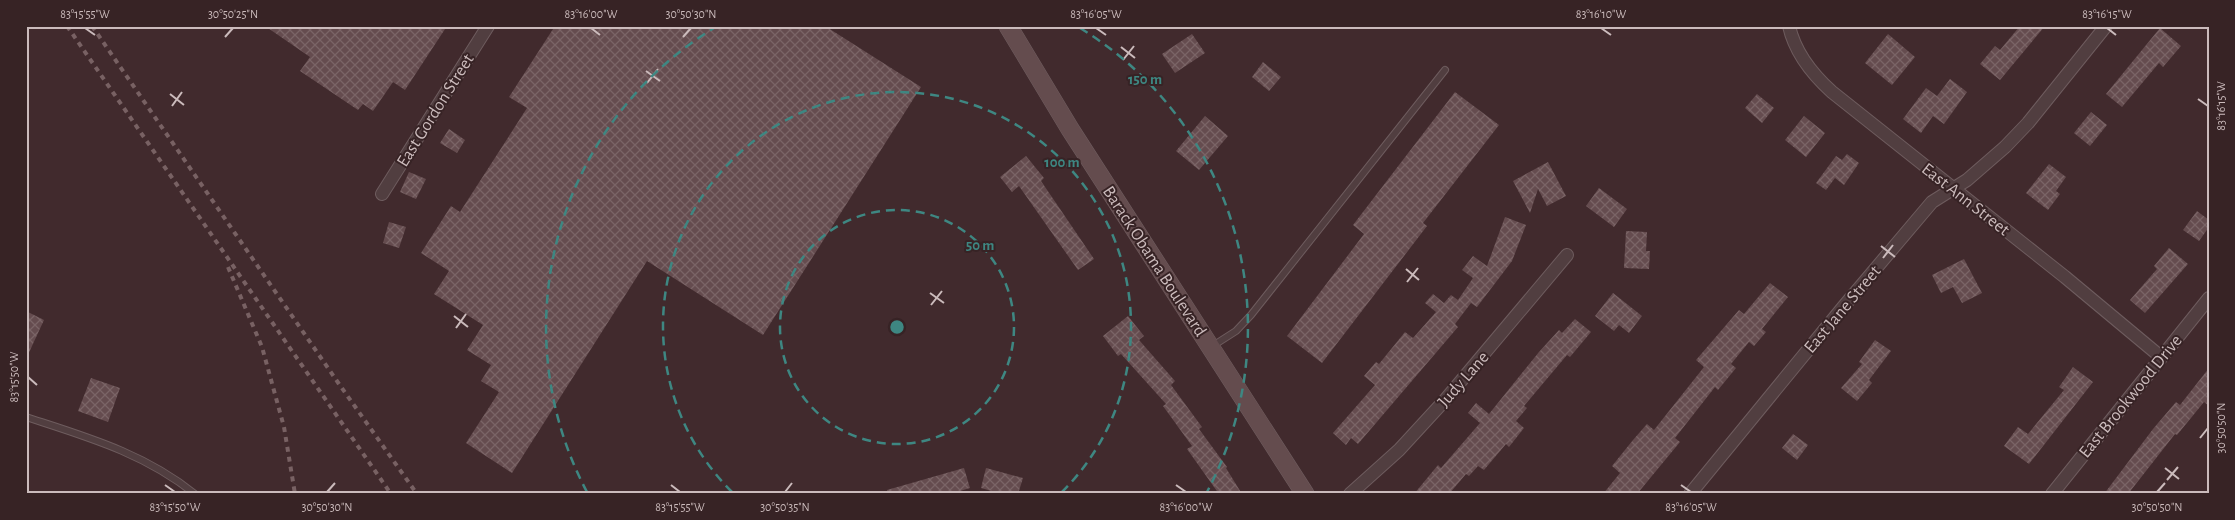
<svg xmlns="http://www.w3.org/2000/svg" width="2235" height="520" viewBox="0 0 2235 520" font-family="'Alegreya Sans',sans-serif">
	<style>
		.building { fill: url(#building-cross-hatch) }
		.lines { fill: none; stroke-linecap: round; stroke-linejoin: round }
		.lane-casing { stroke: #6e5c5e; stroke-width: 8 }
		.street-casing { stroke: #6e5c5e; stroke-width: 14 }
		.secondary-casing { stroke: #6e5c5e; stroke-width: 19 }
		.lane { stroke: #513e40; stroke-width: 6 }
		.street { stroke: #513e40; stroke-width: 12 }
		.secondary { stroke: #644c4e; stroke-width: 18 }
		.rail { stroke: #786163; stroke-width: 4; stroke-dasharray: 5 5; stroke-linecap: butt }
		.ticks { fill: none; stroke: #cbbbbc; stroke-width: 2 }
		.ring { fill: none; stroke: #3e8782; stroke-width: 2.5; stroke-dasharray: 9 6 }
		.labels { text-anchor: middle; stroke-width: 4; stroke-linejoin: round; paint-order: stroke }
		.street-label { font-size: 18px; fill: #cbbbbc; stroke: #372325 }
		.centre { fill: #3e8782; stroke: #372325; stroke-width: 2.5 }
		.ring-label { font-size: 15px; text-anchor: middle; font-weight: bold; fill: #3e8782; stroke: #372325; stroke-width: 4; stroke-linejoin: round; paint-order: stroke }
		.neatline { fill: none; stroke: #cbbbbc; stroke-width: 2 }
		.ticks-label { font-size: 12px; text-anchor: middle; fill: #cbbbbc }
	</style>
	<defs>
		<pattern id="building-cross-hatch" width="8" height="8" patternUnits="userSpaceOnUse" patternTransform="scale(1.25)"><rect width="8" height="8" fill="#654c4f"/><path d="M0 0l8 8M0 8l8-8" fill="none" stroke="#7a6466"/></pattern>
	</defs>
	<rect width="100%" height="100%" fill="#412a2d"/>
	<path class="building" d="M265,26H447L405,90L393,82L373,111L363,104L358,110L300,71L310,57Z
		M555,26H825L921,87L763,335L647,261L512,473L466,443L499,392L481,381L491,365L467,350L483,325L434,294L449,271L421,253L451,206L460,212L527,108L509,97Z
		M2020,26H2045L2000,80L1980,64L1995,46L2000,50Z
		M2160,28L2181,46L2163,67L2159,63L2122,107L2106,94Z
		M1192,34L1205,53L1175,73L1162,54Z
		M1888,34L1915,57L1892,85L1865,63Z
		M1263,62L1281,77L1269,91L1252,77Z
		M1950,79L1967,92L1944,124L1933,116L1921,133L1903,119L1926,88L1937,96Z
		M1455,92L1499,125L1423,223L1427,226L1322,363L1287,336L1364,234L1353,225Z
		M1757,94L1774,108L1762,123L1745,108Z
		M2091,112L2107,125L2090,146L2074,133Z
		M1205,116L1228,136L1199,170L1176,151Z
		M1804,116L1825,133L1806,157L1785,140Z
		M449,129L465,140L457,153L440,143Z
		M1847,154L1859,163L1844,185L1835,178L1826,190L1816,183L1836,156L1842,160Z
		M1026,156L1044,178L1041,181L1094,259L1078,270L1019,186L1012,192L1000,177Z
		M1548,162L1566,196L1547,206L1538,189L1530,213L1513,181Z
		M2049,164L2066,177L2056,191L2060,194L2048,210L2026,193Z
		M409,172L426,179L416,199L400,192Z
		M1599,188L1627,209L1614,227L1586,206Z
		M2197,211L2209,220V227L2199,241L2183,230Z
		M1505,217L1526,225L1512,261L1477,307L1471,303L1455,324L1458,327L1358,444L1351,438L1346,445L1333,433L1375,385L1364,376L1376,362L1379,364L1405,332L1413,338L1436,312L1425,303L1433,294L1444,303L1451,295L1458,300L1473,278L1462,270L1473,256L1487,266Z
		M389,222L406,227L399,248L383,243Z
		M1626,231L1647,232L1646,251H1650L1649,269L1624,268Z
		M2169,248L2188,264L2145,313L2130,300L2157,269L2154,266Z
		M1964,259L1982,293L1962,303L1953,287L1941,293L1932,275Z
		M1770,283L1788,297L1762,329L1766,332L1754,346L1749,342L1731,364L1736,368L1718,390L1715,387L1675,438L1680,442L1637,494H1603L1620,473L1612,466L1633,440L1647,424L1654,430L1704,367L1696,360L1739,310L1744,314Z
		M1613,293L1642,316L1629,333L1619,325L1614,331L1595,316Z
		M26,311L44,320L26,359Z
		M1128,316L1144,336L1139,340L1175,381L1171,385L1202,427L1199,429L1227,467L1226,468L1242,494H1219L1187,449L1192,446L1163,406L1166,404L1121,354L1118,356L1103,336Z
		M1575,319L1591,332L1570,357L1567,355L1524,406L1527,408L1516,421L1524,428L1509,447L1506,444L1484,470L1478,466L1469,476L1466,474L1449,494H1414L1438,465L1441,468L1480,423L1468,413L1476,403L1489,414L1539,352L1559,330L1562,333Z
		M1875,340L1891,351L1869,380L1872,383L1857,401L1841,388L1862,364L1859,362Z
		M2073,367L2093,382L2029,464L2004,446L2018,427L2028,434L2064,390L2059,387Z
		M2209,368V406L2204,402L2177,435L2175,434L2128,494H2104L2153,429L2176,402L2180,405Z
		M91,378L120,388L108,422L78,411Z
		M1793,434L1808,445L1797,460L1782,448Z
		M964,468L970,488L950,494H887V490Z
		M986,468L1023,478L1018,494H1002L981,488Z"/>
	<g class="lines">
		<defs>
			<path id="lane" d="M1211,347L1236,331L1251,315L1445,70
				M26,417C87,437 144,453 195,494"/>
			<path id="street" d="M1789,26C1795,53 1812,74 1832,92L2065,277L2161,357
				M382,194L488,26
				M1350,494L1399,450L1445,400L1567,255
				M1690,494L1844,306L1932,202L1967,180L2005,147L2028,123L2106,26
				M2052,494L2209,298"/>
			<path id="secondary" d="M1008,26L1070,129L1305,494"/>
		</defs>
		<use href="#lane" class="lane-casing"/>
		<use href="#street" class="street-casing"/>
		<use href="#secondary" class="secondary-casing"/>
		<use href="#lane" class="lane"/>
		<use href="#street" class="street"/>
		<use href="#secondary" class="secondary"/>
		<path class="rail" d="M67,26L391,494
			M92,26L339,384L417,494
			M228,267L262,347L284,427L295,494"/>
	</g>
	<path class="ticks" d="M85,28L95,35M591,28L600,35M1096,28L1106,35M1601,28L1611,35M2107,28L2116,35M225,37L233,28M683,37L691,28M1121,47L1135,58M1123,60L1134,46M646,71L660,81M647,83L658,69M170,94L184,105M2198,99L2208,106M172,106L182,92M1881,246L1895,257M1883,258L1893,245M1406,269L1419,280M1407,282L1418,268M930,293L944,303M931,305L942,291M454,316L468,327M456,328L466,314M28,377L37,385M2200,438L2208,428M2165,468L2179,479M2167,480L2178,467M165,485L175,492M671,485L680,492M1176,485L1186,492M1681,485L1691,492M327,492L335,483M785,492L792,483M2157,492L2165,483"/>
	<g class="ring">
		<circle cx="897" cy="327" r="117"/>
		<path d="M732 492A234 234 0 1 1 1062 492"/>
		<path d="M587 492A351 351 0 0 1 714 28M1080 28A351 351 0 0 1 1207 492"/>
	</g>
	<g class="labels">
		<g class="street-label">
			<text transform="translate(435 110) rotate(-58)" y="6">East Gordon Street</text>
			<text transform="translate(1966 199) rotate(38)" y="6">East Ann Street</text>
			<text transform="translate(1155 261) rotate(57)" y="6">Barack Obama Boulevard</text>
			<text transform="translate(1842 309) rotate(-50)" y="6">East Jane Street</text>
			<text transform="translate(1463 379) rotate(-49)" y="6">Judy Lane</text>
			<text transform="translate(2130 396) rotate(-51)" y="6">East Brookwood Drive</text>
		</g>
	</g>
	<circle cx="897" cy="327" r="8" class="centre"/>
	<g class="ring-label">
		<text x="1145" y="84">150 m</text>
		<text x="1062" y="167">100 m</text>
		<text x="980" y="250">50 m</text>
	</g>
	<rect width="2235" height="520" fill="none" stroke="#372325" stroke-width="55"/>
	<rect x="28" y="28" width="2180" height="464" class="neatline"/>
	<g class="ticks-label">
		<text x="85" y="18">83°15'55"W</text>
		<text x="233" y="18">30°50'25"N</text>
		<text x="591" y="18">83°16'00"W</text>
		<text x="691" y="18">30°50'30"N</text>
		<text x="1096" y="18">83°16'05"W</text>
		<text x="1601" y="18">83°16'10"W</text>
		<text x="2107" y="18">83°16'15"W</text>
		<text transform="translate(2221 106) rotate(-90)" y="4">83°16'15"W</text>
		<text transform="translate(14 377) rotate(-90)" y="4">83°15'50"W</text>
		<text transform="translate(2221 428) rotate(-90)" y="4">30°50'50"N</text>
		<text x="175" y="511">83°15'50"W</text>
		<text x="327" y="511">30°50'30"N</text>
		<text x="680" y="511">83°15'55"W</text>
		<text x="785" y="511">30°50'35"N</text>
		<text x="1186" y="511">83°16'00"W</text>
		<text x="1691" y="511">83°16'05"W</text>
		<text x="2157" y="511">30°50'50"N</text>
	</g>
</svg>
